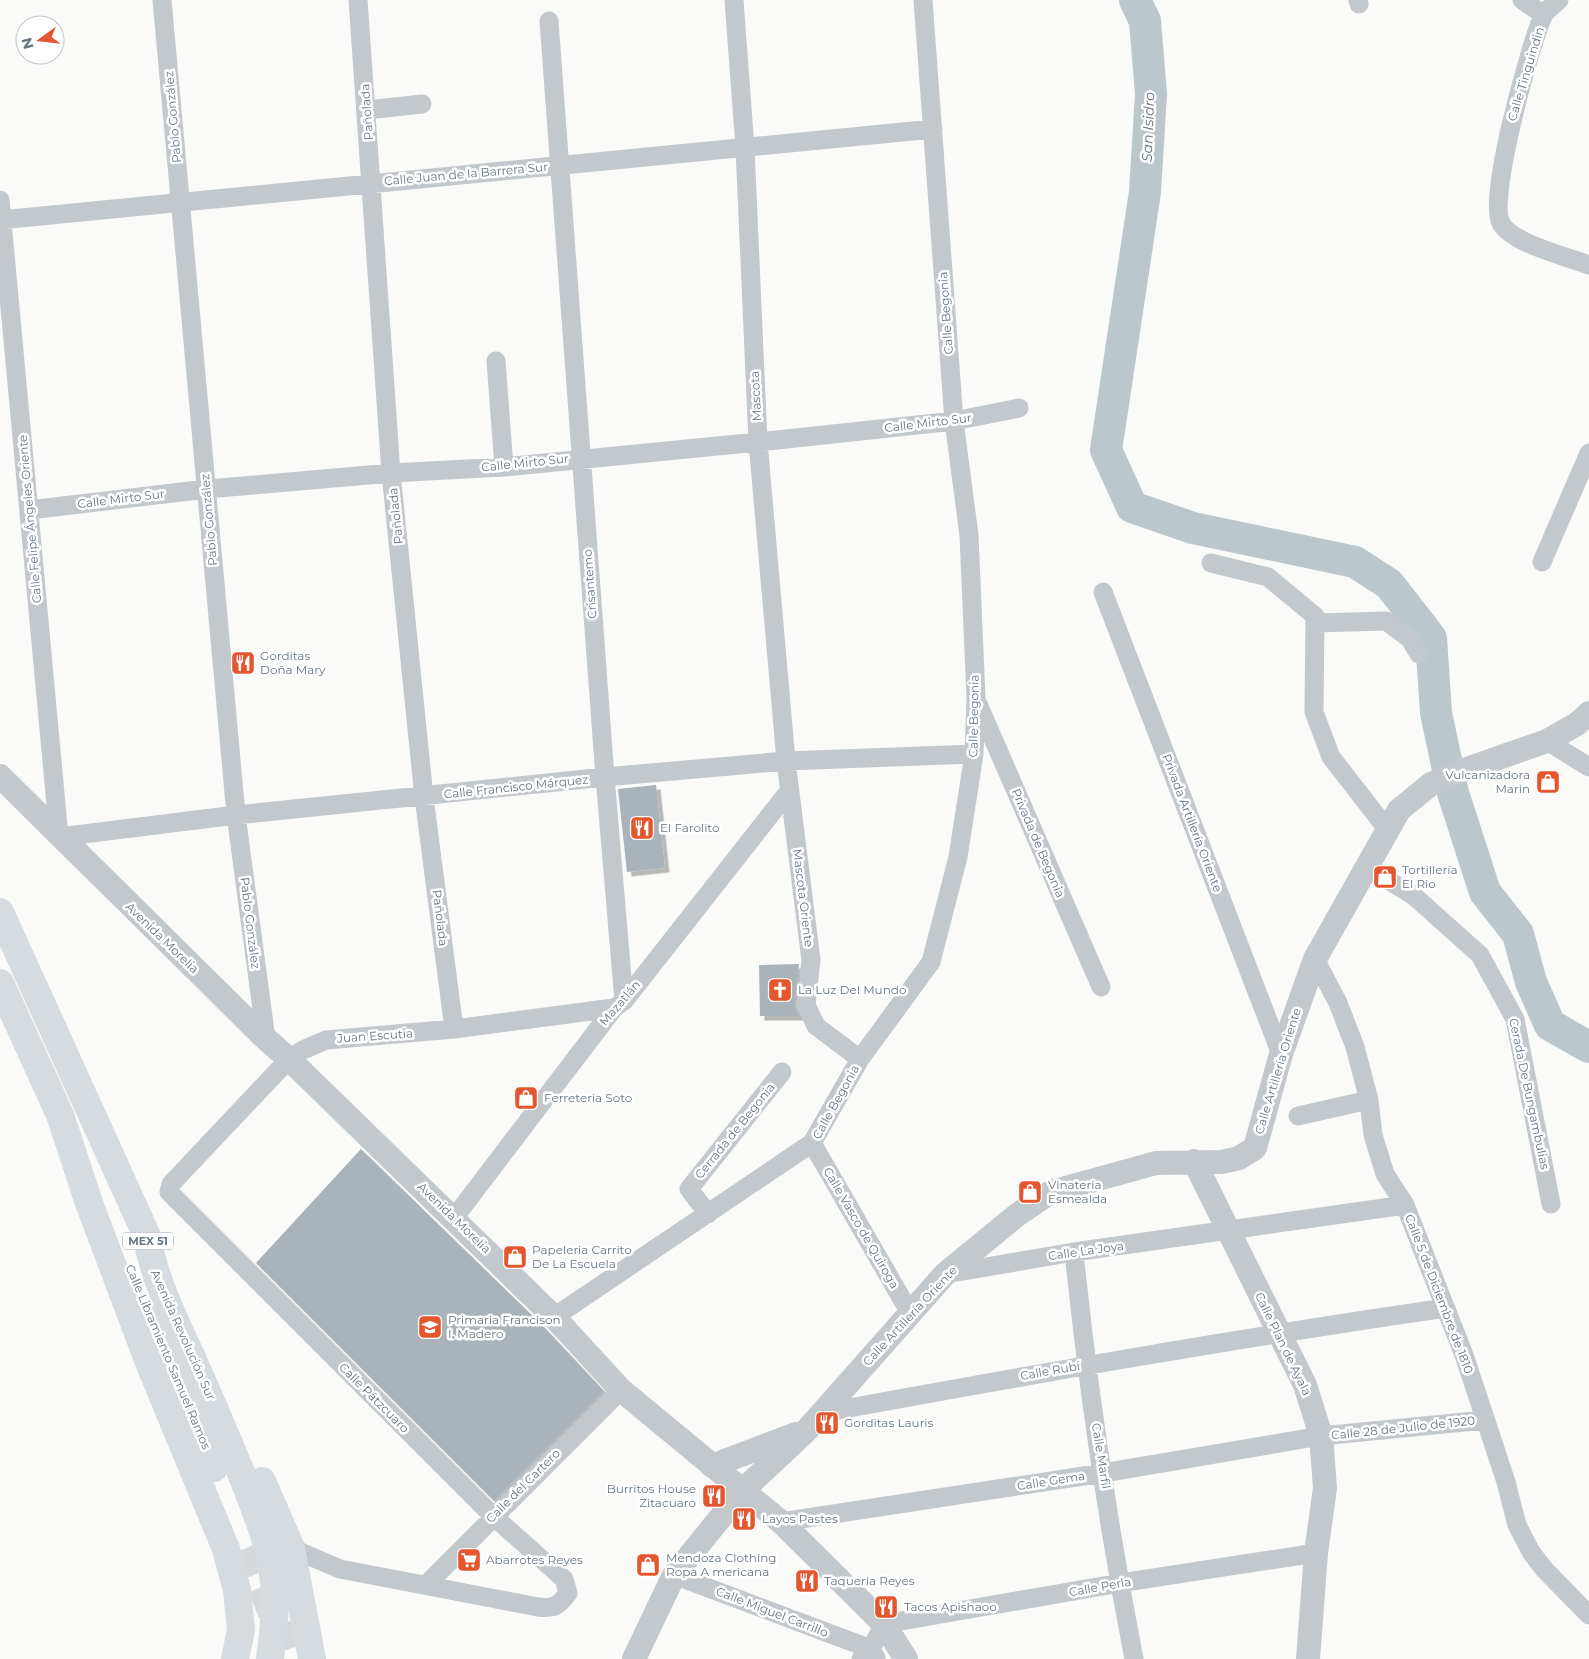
<svg xmlns="http://www.w3.org/2000/svg" width="1589" height="1659" viewBox="0 0 1589 1659" font-family="Montserrat,sans-serif">
	<style>
		.lines { fill: none; stroke-linecap: round; stroke-linejoin: round }
		.river { stroke: #bbc7cb; stroke-width: 32 }
		.building { fill: #aab3b9; filter: url(#shadow) }
		.primary-tunnel { stroke: #d5d9db; stroke-width: 28; stroke-dasharray: 28 14; stroke-linecap: butt }
		.minor { stroke: #c3c8cc; stroke-width: 19 }
		.tertiary { stroke: #c3c8cc; stroke-width: 24 }
		.primary { stroke: #d6dbdf; stroke-width: 28 }
		.labels { text-anchor: middle; stroke-width: 5; stroke-linejoin: round; paint-order: stroke }
		.shield { fill: #fff; stroke: #939fa8; stroke-width: 1 }
		.shield-label { font-size: 11px; font-weight: bold; fill: #657683 }
		.street-label { font-size: 12px; fill: #657683; stroke: #fff }
		.poi-label { font-size: 12px; fill: #657683; stroke: #fff; text-anchor: start }
		.water-label { font-size: 14px; font-style: italic; fill: #60757c; stroke: #fff }
	</style>
	<defs>
		<filter id="shadow"><feDropShadow dx="4.5" dy="4.5" stdDeviation="0" flood-color="#0004"/></filter>
	</defs>
	<rect width="100%" height="100%" fill="#fafaf8"/>
	<g class="lines">
		<path class="river" d="M1135,0L1145,21L1151,94L1145,192L1106,450L1132,507L1193,528L1355,562L1389,584L1431,638L1436,713L1453,793L1485,892L1518,934L1531,982L1550,1025L1589,1047"/>
	</g>
	<path class="building" d="M656,785L665,868L627,872L618,789Z
		M799,964L795,1004L799,1016H760L759,965Z
		M361,1149L544,1327L604,1391L494,1501L256,1263Z"/>
	<g class="lines">
		<path class="primary-tunnel" d="M246,1548L287,1650"/>
		<path class="minor" d="M162,0L236,815L266,1039
			M358,0L391,473L424,797L454,1029
			M734,0L745,148L758,442L786,761L811,960L806,1005L816,1026L860,1059
			M1358,0L1359,4
			M1522,0L1544,15
			M1559,0C1554,5 1546,10 1543,16C1530,45 1487,200 1501,223C1511,243 1568,257 1589,265
			M549,21L605,777L624,1001
			M367,110L422,104
			M0,200L59,837L236,815L605,777L786,761L974,754
			M0,220L933,129
			M496,361L504,467
			M29,510L207,489L391,473L504,467L758,442L954,421L1019,408
			M1542,562L1589,453
			M1211,563L1268,577L1315,616L1314,712L1331,757L1387,829
			M1103,592L1281,1054
			M1315,623L1386,621L1410,639L1419,654
			M978,704L1101,987
			M1547,741L1589,767
			M1367,867L1414,896L1480,955L1515,1019L1551,1204
			M1315,959L1338,1003L1355,1047L1369,1100L1373,1135L1385,1174L1405,1205L1464,1355L1506,1482L1517,1525L1531,1552L1544,1569L1589,1615
			M1298,1116L1369,1100
			M812,1143L910,1313
			M708,1214L689,1189L782,1072
			M454,1218L614,1008L624,1001L789,791
			M1074,1252C1088,1389 1108,1525 1134,1659
			M945,1274L1074,1252L1405,1205
			M554,1317L812,1143L860,1059L931,962L958,857L974,754L976,698L969,535L954,421L923,0
			M822,1413C1030,1375 1237,1338 1446,1308
			M781,1522L1103,1473L1321,1436L1485,1420
			M291,1548L340,1569L538,1607C553,1609 559,1606 568,1593L564,1579L493,1516L169,1192L171,1184L289,1059L303,1050L326,1040L454,1029L614,1008
			M674,1575L871,1649L876,1658
			M427,1584L621,1390
			M861,1659L871,1649L884,1624L1120,1583L1316,1553"/>
		<path class="tertiary" d="M0,776L266,1039L289,1059L554,1317L621,1390L781,1522L884,1624L906,1659
			M1194,1161L1305,1385L1321,1436L1325,1488L1316,1553L1308,1659
			M712,1466L796,1434
			M634,1659L674,1575L742,1491L807,1430L945,1274L1017,1215L1051,1192L1156,1163L1222,1162L1239,1158L1255,1148L1281,1054L1315,959L1399,810L1431,784L1461,771L1547,741L1577,724L1589,713"/>
		<path class="primary" d="M0,912L146,1234C154,1278 173,1317 192,1358C211,1401 230,1444 247,1488C260,1522 274,1558 275,1595C275,1616 273,1638 270,1659
			M0,983L60,1115L89,1203L150,1365L226,1549L237,1590L241,1630L235,1659
			M150,1314L214,1468
			M262,1481L291,1548L312,1659"/>
	</g>
	<defs>
		<symbol id="restaurant-square" viewBox="-11 -11 22 22"><rect x="-9" y="-9" width="18" height="18" rx="4" fill="#e4572e" stroke="#fff"/><path d="M-5-6h1v4h1v-4h1v4h1v-4h1v5L-1.5 .5V6h-2V.5L-5-1ZM5-6V6H3V1.5H1.5Q1.5-4 5-6Z" fill="#fff"/></symbol>
		<symbol id="shop-square" viewBox="-11 -11 22 22"><rect x="-9" y="-9" width="18" height="18" rx="4" fill="#e4572e" stroke="#fff"/><path d="M-5-2.5h2.3a2.7 3.5 0 0 1 5.4 0H5L5.5 6h-11ZM-1.5-2.5h3a1.5 2.3 0 0 0-3 0Z" fill="#fff"/></symbol>
		<symbol id="church-square" viewBox="-11 -11 22 22"><rect x="-9" y="-9" width="18" height="18" rx="4" fill="#e4572e" stroke="#fff"/><path d="M-1.2-6h2.4v3.5h3.3v2.4h-3.3V6h-2.4V-.1h-3.3v-2.4h3.3Z" fill="#fff"/></symbol>
		<symbol id="school-square" viewBox="-11 -11 22 22"><rect x="-9" y="-9" width="18" height="18" rx="4" fill="#e4572e" stroke="#fff"/><path d="M0-5L7-2L0 1L-7-2ZM-4 1L0 2.5L4 1V4Q0 6-4 4Z" fill="#fff"/></symbol>
		<symbol id="supermarket-square" viewBox="-11 -11 22 22"><rect x="-9" y="-9" width="18" height="18" rx="4" fill="#e4572e" stroke="#fff"/><path d="M-6-5.5h2.5l.6 2H6L4.5 2H-2.5L-4.4-4H-6ZM-1.5 3.2a1.3 1.3 0 1 0 .1 0ZM3 3.2a1.3 1.3 0 1 0 .1 0Z" fill="#fff"/></symbol>
	</defs>
	<g fill-rule="evenodd">
		<use href="#restaurant-square" x="229" y="649" width="28" height="28"/>
		<use href="#shop-square" x="1534" y="768" width="28" height="28"/>
		<use href="#restaurant-square" x="628" y="814" width="28" height="28"/>
		<use href="#shop-square" x="1371" y="863" width="28" height="28"/>
		<use href="#church-square" x="766" y="976" width="28" height="28"/>
		<use href="#shop-square" x="512" y="1084" width="28" height="28"/>
		<use href="#shop-square" x="1016" y="1178" width="28" height="28"/>
		<use href="#shop-square" x="501" y="1243" width="28" height="28"/>
		<use href="#school-square" x="416" y="1313" width="28" height="28"/>
		<use href="#restaurant-square" x="813" y="1409" width="28" height="28"/>
		<use href="#restaurant-square" x="700" y="1482" width="28" height="28"/>
		<use href="#restaurant-square" x="730" y="1505" width="28" height="28"/>
		<use href="#supermarket-square" x="455" y="1546" width="28" height="28"/>
		<use href="#shop-square" x="634" y="1551" width="28" height="28"/>
		<use href="#restaurant-square" x="793" y="1567" width="28" height="28"/>
		<use href="#restaurant-square" x="872" y="1593" width="28" height="28"/>
	</g>
	<g class="labels">
		<rect class="shield" x="123" y="1232.5" width="50" height="17" rx="4"/>
		<g class="shield-label">
			<text x="148" y="1245">MEX 51</text>
		</g>
		<g class="street-label">
			<text transform="translate(1526 74) rotate(-73)" y="4">Calle Tinguindin</text>
			<text transform="translate(367 112) rotate(-94)" y="4">Pañolada</text>
			<text transform="translate(173 117) rotate(-95)" y="4">Pablo González</text>
			<text transform="translate(466 174) rotate(-5)" y="4">Calle Juan de la Barrera Sur</text>
			<text transform="translate(946 313) rotate(-94)" y="4">Calle Begonia</text>
			<text transform="translate(756 396) rotate(-93)" y="4">Mascota</text>
			<text transform="translate(928 423) rotate(-7)" y="4">Calle Mirto Sur</text>
			<text transform="translate(525 463) rotate(-6)" y="4">Calle Mirto Sur</text>
			<text transform="translate(121 499) rotate(-7)" y="4">Calle Mirto Sur</text>
			<text transform="translate(396 516) rotate(-96)" y="4">Pañolada</text>
			<text transform="translate(30 519) rotate(-95)" y="4">Calle Felipe Ángeles Oriente</text>
			<text transform="translate(209 520) rotate(-95)" y="4">Pablo González</text>
			<text transform="translate(590 584) rotate(-94)" y="4">Crisantemo</text>
			<text transform="translate(974 716) rotate(-89)" y="4">Calle Begonia</text>
			<text transform="translate(516 787) rotate(-6)" y="4">Calle Francisco Márquez</text>
			<text transform="translate(1192 823) rotate(69)" y="4">Privada Artillería Oriente</text>
			<text transform="translate(1038 843) rotate(67)" y="4">Privada de Begonia</text>
			<text transform="translate(803 898) rotate(83)" y="4">Mascota Oriente</text>
			<text transform="translate(440 918) rotate(83)" y="4">Pañolada</text>
			<text transform="translate(250 923) rotate(83)" y="4">Pablo González</text>
			<text transform="translate(162 938) rotate(44)" y="4">Avenida Morelia</text>
			<text transform="translate(620 1003) rotate(-49)" y="4">Mazatlán</text>
			<text transform="translate(375 1036) rotate(-4)" y="4">Juan Escutia</text>
			<text transform="translate(1278 1071) rotate(-73)" y="4">Calle Artillería Oriente</text>
			<text transform="translate(1529 1094) rotate(78)" y="4">Cerada De Bungambulias</text>
			<text transform="translate(836 1102) rotate(-61)" y="4">Calle Begonia</text>
			<text transform="translate(735 1131) rotate(-51)" y="4">Cerrada de Begonia</text>
			<text transform="translate(454 1218) rotate(44)" y="4">Avenida Morelia</text>
			<text transform="translate(861 1228) rotate(60)" y="4">Calle Vasco de Quiroga</text>
			<text transform="translate(1086 1251) rotate(-8)" y="4">Calle La Joya</text>
			<text transform="translate(1439 1294) rotate(69)" y="4">Calle 5 de Diciembre de 1810</text>
			<text transform="translate(910 1316) rotate(-47)" y="4">Calle Artillería Oriente</text>
			<text transform="translate(183 1335) rotate(66)" y="4">Avenida Revolución Sur</text>
			<text transform="translate(1283 1344) rotate(64)" y="4">Calle Plan de Ayala</text>
			<text transform="translate(168 1357) rotate(67)" y="4">Calle Libramiento Samuel Ramos</text>
			<text transform="translate(1050 1371) rotate(-10)" y="4">Calle Rubí</text>
			<text transform="translate(374 1398) rotate(45)" y="4">Calle Pátzcuaro</text>
			<text transform="translate(1403 1428) rotate(-6)" y="4">Calle 28 de Julio de 1920</text>
			<text transform="translate(1101 1456) rotate(81)" y="4">Calle Marfil</text>
			<text transform="translate(1051 1481) rotate(-9)" y="4">Calle Gema</text>
			<text transform="translate(523 1486) rotate(-45)" y="4">Calle del Cartero</text>
			<text transform="translate(1100 1587) rotate(-10)" y="4">Calle Perla</text>
			<text transform="translate(772 1612) rotate(21)" y="4">Calle Miguel Carrillo</text>
		</g>
		<g class="poi-label">
			<text x="260" y="660">Gorditas<tspan x="260" dy="14">Doña Mary</tspan></text>
			<text x="1530" y="779" text-anchor="end">Vulcanizadora<tspan x="1530" dy="14">Marin</tspan></text>
			<text x="660" y="832">El Farolito</text>
			<text x="1402" y="874">Tortillería<tspan x="1402" dy="14">El Rio</tspan></text>
			<text x="798" y="994">La Luz Del Mundo</text>
			<text x="544" y="1102">Ferreteria Soto</text>
			<text x="1048" y="1189">Vinateria<tspan x="1048" dy="14">Esmealda</tspan></text>
			<text x="532" y="1254">Papeleria Carrito<tspan x="532" dy="14">De La Escuela</tspan></text>
			<text x="448" y="1324">Primaria Francison<tspan x="448" dy="14">I. Madero</tspan></text>
			<text x="844" y="1427">Gorditas Lauris</text>
			<text x="696" y="1493" text-anchor="end">Burritos House<tspan x="696" dy="14">Zitacuaro</tspan></text>
			<text x="762" y="1523">Layos Pastes</text>
			<text x="666" y="1562">Mendoza Clothing<tspan x="666" dy="14">Ropa A mericana</tspan></text>
			<text x="486" y="1564">Abarrotes Reyes</text>
			<text x="824" y="1585">Taqueria Reyes</text>
			<text x="904" y="1611">Tacos Apishaoo</text>
		</g>
		<g class="water-label">
			<text transform="translate(1148 127) rotate(-88)" y="5">San Isidro</text>
		</g>
	</g>
	<g transform="translate(40 40) rotate(255)"><circle r="24" fill="#ffffff" stroke="#c1c8cd"/>
	<path d="M0-4L9 19L0 12L-9 19Z" fill="#e4572e"/>
	<text y="-8" font-size="14" font-weight="bold" text-anchor="middle" fill="#657683">N</text>
	</g>
</svg>
